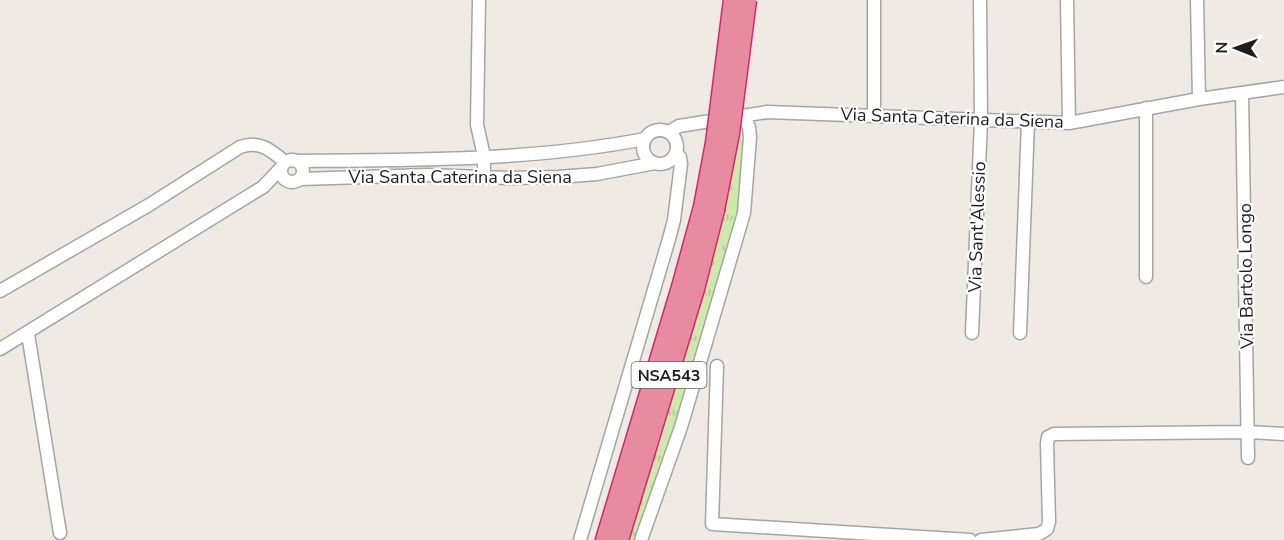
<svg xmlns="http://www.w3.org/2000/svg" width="1284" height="540" viewBox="0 0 1284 540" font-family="'Nunito Sans',sans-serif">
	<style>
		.grass { fill: url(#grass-tufts) }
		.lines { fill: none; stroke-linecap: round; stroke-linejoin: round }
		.minor-casing { stroke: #a5a5a5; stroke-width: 15 }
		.highway-casing { stroke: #db236b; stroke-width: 21 }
		.minor { stroke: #fff; stroke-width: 12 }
		.highway { stroke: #e78ba0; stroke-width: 18 }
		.highway-bridge-casing { stroke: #db236b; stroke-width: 21; stroke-linecap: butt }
		.highway-bridge { stroke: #e78ba0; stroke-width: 18 }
		.labels { text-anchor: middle; stroke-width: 4.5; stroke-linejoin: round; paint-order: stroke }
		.shield { fill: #fff; stroke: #626262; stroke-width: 1.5 }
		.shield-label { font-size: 16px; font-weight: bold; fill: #1e1e1e }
		.street-label { font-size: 18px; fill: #1e1e1e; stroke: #fff }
	</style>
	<defs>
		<pattern id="grass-tufts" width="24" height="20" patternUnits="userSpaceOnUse" patternTransform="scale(1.5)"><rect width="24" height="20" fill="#cceaa9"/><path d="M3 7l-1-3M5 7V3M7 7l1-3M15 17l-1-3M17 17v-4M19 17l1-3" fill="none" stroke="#afc891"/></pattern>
	</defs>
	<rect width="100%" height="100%" fill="#efebe4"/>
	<path class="grass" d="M738,133L741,138L743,154L738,213L678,422L638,540H626L643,484L661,441L669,404Z"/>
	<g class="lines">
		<defs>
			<path id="minor" d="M479,0L477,125L484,156V177
				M874,0V116
				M1067,0L1069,123
				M1197,0L1199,99
				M1242,93L1248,458
				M1146,108V277
				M643 147a17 17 0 1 1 34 0a17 17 0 1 1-34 0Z
				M669,132L679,126L767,112L1069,123L1199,99L1284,87
				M281 171a11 11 0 1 1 22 0a11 11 0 1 1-22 0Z
				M295,161C412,160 530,161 645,139
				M300,179L428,175L509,178L558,177L597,174L655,163
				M0,291L149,205L240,147C259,140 271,150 285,162
				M972,333L981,120L980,0
				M1020,333L1028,122
				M28,334L60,533
				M0,349L263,187L281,168
				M717,366L712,524L970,540
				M580,540L669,239L674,220L681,164L680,157L676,153
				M641,540L681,427L744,213L750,137L749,127L743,115
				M981,540L1039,534L1047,529L1049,522L1047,444L1048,437L1054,434L1248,432L1284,434"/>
			<path id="highway" d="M605,540L681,287L703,207
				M619,540L695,289L715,210"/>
		</defs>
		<use href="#minor" class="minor-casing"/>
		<use href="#highway" class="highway-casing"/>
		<use href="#minor" class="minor"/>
		<use href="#highway" class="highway"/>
		<defs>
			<path id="highway-bridge" d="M703,207L715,143L733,0
				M715,210L730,133L747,0"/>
		</defs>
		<use href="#highway-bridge" class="highway-bridge-casing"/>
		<use href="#highway-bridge" class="highway-bridge"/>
	</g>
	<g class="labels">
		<rect class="shield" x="631.5" y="362" width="75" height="26" rx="4.5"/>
		<g class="shield-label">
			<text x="669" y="381">NSA543</text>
		</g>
		<g class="street-label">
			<text transform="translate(952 118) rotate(2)" y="6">Via Santa Caterina da Siena</text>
			<text x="460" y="183">Via Santa Caterina da Siena</text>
			<text transform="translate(977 227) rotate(-88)" y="6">Via Sant'Alessio</text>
			<text transform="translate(1246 276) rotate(-91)" y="6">Via Bartolo Longo</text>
		</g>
	</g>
	<g transform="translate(1236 48) rotate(271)" stroke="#ffffff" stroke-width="4.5" paint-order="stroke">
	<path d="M0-4.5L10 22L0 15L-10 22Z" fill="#1e1e1e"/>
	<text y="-9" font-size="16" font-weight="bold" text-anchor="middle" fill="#1e1e1e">N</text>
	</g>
</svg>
